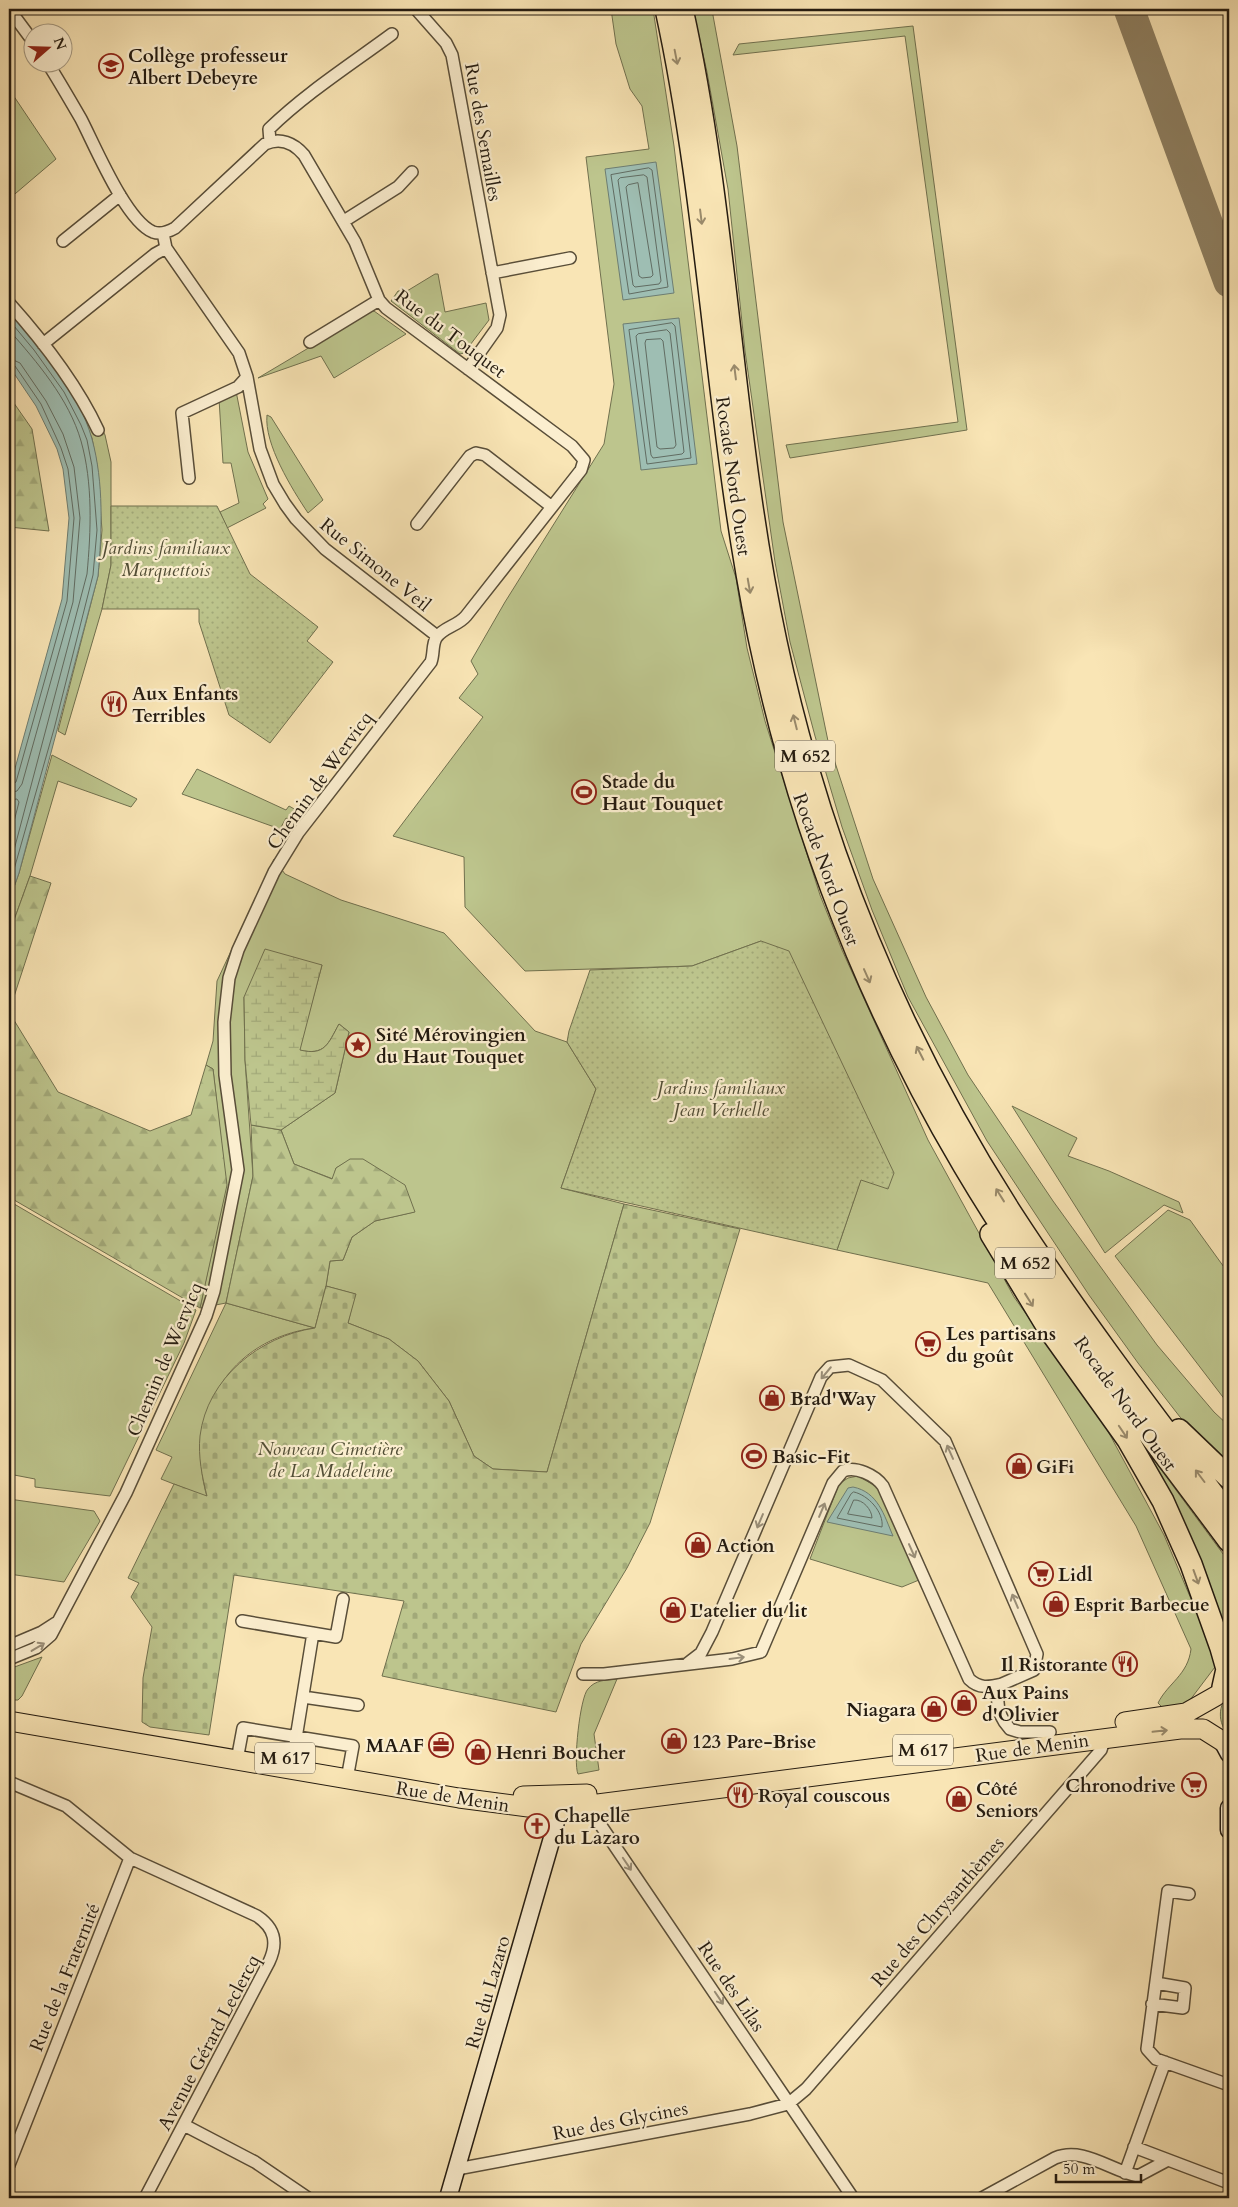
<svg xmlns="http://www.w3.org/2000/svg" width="1238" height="2207" viewBox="0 0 1238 2207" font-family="Cardo,serif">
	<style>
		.green { fill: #bdc58d; stroke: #70704e }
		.forest { fill: url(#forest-firs); stroke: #70704e }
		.wetland { fill: url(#wetland-marsh); stroke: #70704e }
		.cemetery { fill: url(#cemetery-stones); stroke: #70704e }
		.garden { fill: url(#garden-dots); stroke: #70704e }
		.water { fill: #9ebeb3; stroke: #6d7d72 }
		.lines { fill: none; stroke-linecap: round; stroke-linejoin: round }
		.shore { stroke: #616c62; stroke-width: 1 }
		.taxiway { stroke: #8e8062; stroke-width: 31 }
		.street-casing { stroke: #594e39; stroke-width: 14 }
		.secondary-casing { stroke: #241b10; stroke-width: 19 }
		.primary-casing { stroke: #241b10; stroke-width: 21 }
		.highway-casing { stroke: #241b10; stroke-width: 24 }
		.street { stroke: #fbeecf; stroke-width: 11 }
		.secondary { stroke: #fbeecf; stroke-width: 16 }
		.primary { stroke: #f9e5b5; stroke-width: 19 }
		.highway { stroke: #f9e5b5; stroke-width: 21 }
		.oneway { stroke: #998a6b }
		.oneway2 { stroke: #9a8f79 }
		.labels { text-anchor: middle; stroke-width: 4.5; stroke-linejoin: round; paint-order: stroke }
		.shield { fill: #fbeecf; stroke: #645a49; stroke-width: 1 }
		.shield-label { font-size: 18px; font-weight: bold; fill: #241b10 }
		.poi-label { font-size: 19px; font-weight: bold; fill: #241b10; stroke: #fbeecf; text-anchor: start }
		.street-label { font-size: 19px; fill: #241b10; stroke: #fbeecf }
		.park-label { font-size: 19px; font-style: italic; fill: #524e36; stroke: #fbeecf }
	</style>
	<defs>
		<pattern id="forest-firs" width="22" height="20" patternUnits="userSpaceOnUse" patternTransform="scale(1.25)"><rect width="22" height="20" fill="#bdc58d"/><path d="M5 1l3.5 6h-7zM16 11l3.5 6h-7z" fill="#a2a979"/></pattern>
		<pattern id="wetland-marsh" width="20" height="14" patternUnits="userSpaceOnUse" patternTransform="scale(1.25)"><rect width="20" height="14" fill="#bdc58d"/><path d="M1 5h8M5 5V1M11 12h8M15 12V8" fill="none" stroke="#a2a979"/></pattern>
		<pattern id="cemetery-stones" width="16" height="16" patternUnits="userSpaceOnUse" patternTransform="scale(1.25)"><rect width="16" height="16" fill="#bdc58d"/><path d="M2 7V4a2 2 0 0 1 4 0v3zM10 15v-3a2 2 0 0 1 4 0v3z" fill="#a2a979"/></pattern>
		<pattern id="garden-dots" width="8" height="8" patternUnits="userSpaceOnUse" patternTransform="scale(1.25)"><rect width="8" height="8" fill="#bdc58d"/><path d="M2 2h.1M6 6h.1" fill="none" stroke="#a2a979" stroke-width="1.8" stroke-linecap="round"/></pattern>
	</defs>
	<rect width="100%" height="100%" fill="#f9e5b5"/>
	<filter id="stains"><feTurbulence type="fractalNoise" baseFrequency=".004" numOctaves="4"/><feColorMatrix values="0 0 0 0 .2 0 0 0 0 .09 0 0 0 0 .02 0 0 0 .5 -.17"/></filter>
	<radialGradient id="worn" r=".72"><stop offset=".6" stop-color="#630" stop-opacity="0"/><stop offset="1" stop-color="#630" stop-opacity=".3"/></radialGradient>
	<path class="green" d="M611,9H653L674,146L721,531L736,578L747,648L765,721L820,895L842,950L928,1140L1014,1297L1103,1422L1164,1535L1218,1663L1187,1704L1163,1708L1158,1703C1168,1683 1188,1675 1191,1649L1136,1526L988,1283L837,1250L861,1179L761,941L692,966L525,971L465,907L464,857L393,836L483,717L459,698L478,674L471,661L505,602L604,444L614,384L586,157L649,149L642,106L630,89L616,44Z
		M693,9L712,10L737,146L783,522L828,741L873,879L926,997L968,1075L1053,1201L1157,1345L1214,1412L1229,1426V1467L1180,1417L1138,1363L1089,1295L987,1141L908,997L872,910L842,827L815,736L790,642L775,562L745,351L728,189L707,72Z
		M913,26L967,430L790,458L786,445L958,422L905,36L733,55L739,44Z
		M9,89L56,159L9,199Z
		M435,274H438L445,312L486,303L489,320L464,353L460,354L391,301L398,291H407Z
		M9,300L93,410L105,435L111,462V565L102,609L65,735L58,731L98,576L102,530L97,465L92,438L71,393L38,346L9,312Z
		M374,311L406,334L334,378L321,356L258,378L369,312Z
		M236,391L248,452L268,499L263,504L266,508L227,528L220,512L239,503L231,463H223L219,399Z
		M267,415L271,417L323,500L308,513C292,489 264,444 267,415Z
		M52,755L137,799L131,807L58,781L30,876L9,934V901L19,873Z
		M197,769L286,810L289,806L296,810L290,820L286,818L280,829L182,794Z
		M274,859L285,874L341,900L444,933L535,1031L567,1042L596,1089L561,1188L624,1204L547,1472L493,1469L474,1456L449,1401L418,1361L389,1339L348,1323L355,1294L326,1286L330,1261L343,1260L352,1237L375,1221L414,1212L350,1160L336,1168L333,1179L294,1164L281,1130L335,1093L349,1032L339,1024C328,1044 325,1056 299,1050L322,965L244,997L245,1060L253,1176L226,1303L315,1328C228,1339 184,1416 207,1497L161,1479L172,1457L156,1450L226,1303L200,1308L226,1184L213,1069L206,1065L213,1041L217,981Z
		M1012,1106L1077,1138L1068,1156L1109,1171L1179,1202L1183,1213L1164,1205L1105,1253Z
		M9,1201L196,1310L184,1343L110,1496L35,1487V1479L9,1474Z
		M1168,1210L1190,1220L1229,1274V1405L1115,1256Z
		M1148,1452L1229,1562V1644L1159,1477Z
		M858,1476L877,1487L919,1580L902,1587L810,1559L839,1484L848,1478Z
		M9,1499L94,1511L100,1521L64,1582L9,1574Z
		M42,1657L22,1696L18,1700H9V1669Z
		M617,1679L594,1734L599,1770L578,1774C573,1763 580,1697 588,1689C595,1680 606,1680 617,1679Z
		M1229,1692V1736C1217,1722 1218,1706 1229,1692Z"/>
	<path class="forest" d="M9,396L32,429L49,531L9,527Z
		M30,876L51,883L9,1012L58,1092L150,1131L191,1115L206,1065L213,1069L227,1185L200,1308L9,1197V934Z
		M251,1125L281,1130L294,1164L332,1179L336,1168L350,1159H363L405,1185L415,1212L375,1221L352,1237L343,1260L330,1261L326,1286L315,1328L226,1303L253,1176Z"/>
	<path class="wetland" d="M265,949L322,965L300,1050C325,1056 328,1044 339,1024L349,1032L335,1093L281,1130L251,1125L245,1060L244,997Z"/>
	<path class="cemetery" d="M624,1204L740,1229L650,1523L627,1568L581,1644L556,1712L382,1676L404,1601L234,1575L209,1735L150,1727L142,1722L143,1678L152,1627L131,1597L139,1583L128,1578L174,1484L207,1496C202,1476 198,1457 200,1436C207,1378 260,1336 315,1328L326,1286L356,1294L348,1323L389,1339L418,1361L449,1401L474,1456L493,1469L547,1472Z"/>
	<path class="garden" d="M111,506H217L250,574L318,627L307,641L333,662L270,743L229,715L199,622V609H102L111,565Z
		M761,941L789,951L894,1173L888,1189L861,1180L837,1250L561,1188L596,1089L567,1042L569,1031L590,970L692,966Z"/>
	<path class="water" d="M656,162L674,293L623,300L605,169Z
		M9,312C40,349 79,391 92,439C104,483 102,531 98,576L19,873L9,901V790L62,599L69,518L63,469L57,449L36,406L9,366Z
		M679,318L697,464L641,470L623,324Z
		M853,1487C878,1492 884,1515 893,1536L827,1522L848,1488Z"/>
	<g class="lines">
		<path class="shore" d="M649,168L652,170L668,287L629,294L611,175Z
			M644,175L647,177L661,281L659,284L635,287L633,285L618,180L620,178Z
			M638,183L653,275L651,277L642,278L639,276L626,187L628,185Z
			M9,320L34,350L64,392L81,425L87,440L92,466L97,530L93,575L54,729L9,887
			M672,323L675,326L691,458L647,464L629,330Z
			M9,330C37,362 69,399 81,441C93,483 91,531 87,574L9,869
			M667,330L670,333L684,452L682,454L653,458L651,455L636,336L638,334Z
			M661,339L663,341L676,445L674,448L660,449L657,447L645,343L646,340Z
			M9,358L20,363L46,401L63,434L74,467L80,518L73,602L22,784L17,791L9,793
			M9,364L15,366L41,404L61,448L68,469L74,518L67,601L16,782L9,786
			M9,800L17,799L19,802L9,841
			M854,1492C868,1495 884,1512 882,1527L837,1518L851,1494Z
			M854,1500C863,1499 872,1510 872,1518L848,1514Z"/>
		<path class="taxiway" d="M1129,9L1229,282"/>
		<defs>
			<path id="street" d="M9,9L32,40
				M416,9L446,43L452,55L500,315L497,328L468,369
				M270,142L269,129C306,93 350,65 392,34
				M344,221L398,187L412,172
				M163,233L166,248L239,353L247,377L260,449L273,484L285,504L296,519L325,549L437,636
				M63,241L120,195
				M492,273L570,258
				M9,303C43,341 76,383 98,430
				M310,342L379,300
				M43,344L155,254L166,248
				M189,478L182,413L238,387L247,377
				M417,524L470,456L476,453L485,455L552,507
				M242,1621L336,1637L343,1599
				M9,1646L42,1632L56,1623
				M9,1659L36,1648L51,1635L126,1493L206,1316L214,1291L238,1170L225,1075L224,1022L229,978L238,950L274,872L298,833L431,662C434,654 432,645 436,638C443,627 458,626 466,616L581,470L584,460L572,446L386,308L379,300L355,242L304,155C294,143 280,137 265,144L175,228C168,232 161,235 153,232C126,221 95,146 81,119C70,100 59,81 47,62
				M688,1663L701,1653L712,1632L821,1377L830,1367L849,1365L882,1380L945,1441L1037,1654L1034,1670L1002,1684C994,1701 998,1716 1010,1729L1020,1732H1050
				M583,1674H604L732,1659L761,1652L833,1483L843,1471C856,1466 875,1475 883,1486L969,1679C979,1689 989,1687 1002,1684
				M303,1697L358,1705
				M237,1760L243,1728L353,1746L347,1779
				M291,1769L313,1633
				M9,1782L66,1806L130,1858L257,1916C275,1928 278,1943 269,1962L145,2198
				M585,1802L853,2198
				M1189,1894L1168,1891L1147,2049L1156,2059L1229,2085
				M1152,2004L1183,2008L1185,1988L1156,1983
				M184,2125L255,2162L308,2198
				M1134,2147L1229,2183
				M9,2165L130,1858
				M457,2169L750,2114L788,2104L806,2089L1101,1750L1105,1737
				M1125,2173L1165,2062
				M982,2198L1055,2158C1083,2146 1111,2171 1138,2176L1168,2160"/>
			<path id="secondary" d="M1222,1741L1229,1754
				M1229,1808V1830
				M448,2198L554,1831L561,1796"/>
			<path id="primary" d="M9,1721L459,1798L551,1810L1180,1729H1203L1222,1741
				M1125,1722L1186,1713L1216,1696
				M523,1796L587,1794"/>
			<path id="highway" d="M666,9C711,216 716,430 759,637C798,823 867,1002 964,1166C1042,1298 1138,1418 1229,1541
				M682,9C728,218 731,433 776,642C819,846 900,1041 1013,1216C1080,1319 1155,1417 1229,1515
				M991,1234L1048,1328L1128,1440L1163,1501L1191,1564L1221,1648L1227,1669L1223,1687
				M1179,1430L1229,1478"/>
		</defs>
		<use href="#street" class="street-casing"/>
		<use href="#secondary" class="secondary-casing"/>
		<use href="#primary" class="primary-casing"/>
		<use href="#highway" class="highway-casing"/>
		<use href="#street" class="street"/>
		<use href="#secondary" class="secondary"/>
		<use href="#primary" class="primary"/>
		<use href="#highway" class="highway"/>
	</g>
	<defs><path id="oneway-shaft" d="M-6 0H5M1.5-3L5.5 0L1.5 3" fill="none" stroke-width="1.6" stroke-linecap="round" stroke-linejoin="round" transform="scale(1.25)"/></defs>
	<g class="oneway">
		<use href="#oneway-shaft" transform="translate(676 57) rotate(79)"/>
		<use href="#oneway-shaft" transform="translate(701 217) rotate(83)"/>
		<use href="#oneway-shaft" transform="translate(735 372) rotate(-97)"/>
		<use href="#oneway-shaft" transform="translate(749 586) rotate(80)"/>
		<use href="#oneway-shaft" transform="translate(795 722) rotate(-104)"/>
		<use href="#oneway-shaft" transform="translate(867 976) rotate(66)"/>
		<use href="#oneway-shaft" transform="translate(920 1053) rotate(-117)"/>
		<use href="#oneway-shaft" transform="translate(1000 1195) rotate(-122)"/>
		<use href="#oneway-shaft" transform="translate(1029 1300) rotate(58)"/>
		<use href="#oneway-shaft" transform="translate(1123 1432) rotate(56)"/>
		<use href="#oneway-shaft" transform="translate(1200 1476) rotate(-127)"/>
		<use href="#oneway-shaft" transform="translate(1196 1577) rotate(70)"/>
		<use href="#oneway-shaft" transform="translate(1160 1731) rotate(-6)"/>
	</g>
	<g class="oneway2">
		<use href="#oneway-shaft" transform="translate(826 1373) rotate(130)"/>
		<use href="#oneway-shaft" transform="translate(950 1452) rotate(-114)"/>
		<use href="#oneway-shaft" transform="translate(822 1510) rotate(-67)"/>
		<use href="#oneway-shaft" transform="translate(760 1521) rotate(113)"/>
		<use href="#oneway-shaft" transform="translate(912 1551) rotate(66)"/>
		<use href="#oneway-shaft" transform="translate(1015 1601) rotate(-113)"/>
		<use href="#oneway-shaft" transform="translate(38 1647) rotate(-31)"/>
		<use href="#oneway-shaft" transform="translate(737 1658) rotate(-8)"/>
		<use href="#oneway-shaft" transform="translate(627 1864) rotate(56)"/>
		<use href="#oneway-shaft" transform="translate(719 1998) rotate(56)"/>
	</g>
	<defs>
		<symbol id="school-ring" viewBox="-11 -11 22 22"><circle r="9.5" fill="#fbeecf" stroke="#8f2418" stroke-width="1.5"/><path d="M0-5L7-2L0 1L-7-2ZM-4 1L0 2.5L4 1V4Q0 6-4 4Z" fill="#8f2418"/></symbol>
		<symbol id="restaurant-ring" viewBox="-11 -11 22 22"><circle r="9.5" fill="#fbeecf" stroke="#8f2418" stroke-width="1.5"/><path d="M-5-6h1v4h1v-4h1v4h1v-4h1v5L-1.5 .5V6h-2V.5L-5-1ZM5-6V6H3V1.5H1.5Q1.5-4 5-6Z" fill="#8f2418"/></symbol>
		<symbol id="stadium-ring" viewBox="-11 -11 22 22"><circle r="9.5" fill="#fbeecf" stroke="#8f2418" stroke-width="1.5"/><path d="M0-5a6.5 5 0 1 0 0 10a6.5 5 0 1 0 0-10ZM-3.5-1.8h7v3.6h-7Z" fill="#8f2418"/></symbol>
		<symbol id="sight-ring" viewBox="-11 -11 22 22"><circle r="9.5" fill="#fbeecf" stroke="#8f2418" stroke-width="1.5"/><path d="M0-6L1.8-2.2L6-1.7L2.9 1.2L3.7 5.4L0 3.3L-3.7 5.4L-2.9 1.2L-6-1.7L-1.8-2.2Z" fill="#8f2418"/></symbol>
		<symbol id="supermarket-ring" viewBox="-11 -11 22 22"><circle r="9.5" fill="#fbeecf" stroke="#8f2418" stroke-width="1.5"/><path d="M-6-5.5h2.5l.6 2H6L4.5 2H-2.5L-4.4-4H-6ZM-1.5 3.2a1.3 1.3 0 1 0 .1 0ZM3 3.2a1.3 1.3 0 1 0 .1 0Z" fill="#8f2418"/></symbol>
		<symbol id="shop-ring" viewBox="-11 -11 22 22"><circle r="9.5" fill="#fbeecf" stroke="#8f2418" stroke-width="1.5"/><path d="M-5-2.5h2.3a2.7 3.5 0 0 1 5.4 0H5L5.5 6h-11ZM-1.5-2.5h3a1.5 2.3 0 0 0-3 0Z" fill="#8f2418"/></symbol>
		<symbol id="office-ring" viewBox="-11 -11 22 22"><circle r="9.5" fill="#fbeecf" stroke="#8f2418" stroke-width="1.5"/><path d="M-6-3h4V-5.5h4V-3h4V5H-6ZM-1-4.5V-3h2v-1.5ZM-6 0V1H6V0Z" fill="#8f2418"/></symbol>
		<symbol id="church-ring" viewBox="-11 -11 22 22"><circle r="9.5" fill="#fbeecf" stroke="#8f2418" stroke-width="1.5"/><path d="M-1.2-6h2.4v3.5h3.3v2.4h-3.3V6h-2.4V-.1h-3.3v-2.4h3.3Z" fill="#8f2418"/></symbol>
	</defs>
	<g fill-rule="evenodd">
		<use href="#school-ring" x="97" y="52" width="28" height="28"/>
		<use href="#restaurant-ring" x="100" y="690" width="28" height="28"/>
		<use href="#stadium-ring" x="570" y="778" width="28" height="28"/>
		<use href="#sight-ring" x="344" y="1031" width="28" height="28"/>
		<use href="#supermarket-ring" x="914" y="1330" width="28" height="28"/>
		<use href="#shop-ring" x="758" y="1384" width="28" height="28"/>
		<use href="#stadium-ring" x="740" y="1442" width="28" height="28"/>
		<use href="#shop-ring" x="1005" y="1452" width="28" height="28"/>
		<use href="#shop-ring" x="684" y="1531" width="28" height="28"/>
		<use href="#supermarket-ring" x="1027" y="1560" width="28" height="28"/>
		<use href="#shop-ring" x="1042" y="1590" width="28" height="28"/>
		<use href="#shop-ring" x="659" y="1596" width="28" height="28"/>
		<use href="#restaurant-ring" x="1111" y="1650" width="28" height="28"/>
		<use href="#shop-ring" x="950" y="1689" width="28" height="28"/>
		<use href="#shop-ring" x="920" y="1695" width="28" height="28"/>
		<use href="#shop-ring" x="660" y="1727" width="28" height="28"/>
		<use href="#office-ring" x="427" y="1731" width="28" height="28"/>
		<use href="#shop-ring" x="464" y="1738" width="28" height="28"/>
		<use href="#supermarket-ring" x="1180" y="1771" width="28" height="28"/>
		<use href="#restaurant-ring" x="726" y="1781" width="28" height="28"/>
		<use href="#shop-ring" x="945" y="1785" width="28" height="28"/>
		<use href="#church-ring" x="523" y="1812" width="28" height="28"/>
	</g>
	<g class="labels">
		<g class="shield">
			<rect x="775" y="740.5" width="60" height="31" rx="4"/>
			<rect x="995" y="1247.5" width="60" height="31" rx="4"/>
			<rect x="893" y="1734.5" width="60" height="31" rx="4"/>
			<rect x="255" y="1742.5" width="60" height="31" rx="4"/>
		</g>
		<g class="shield-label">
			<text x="805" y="762">M 652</text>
			<text x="1025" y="1269">M 652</text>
			<text x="923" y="1756">M 617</text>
			<text x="285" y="1764">M 617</text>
		</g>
		<g class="poi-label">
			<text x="128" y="62">Collège professeur<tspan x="128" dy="22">Albert Debeyre</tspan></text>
			<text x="132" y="700">Aux Enfants<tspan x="132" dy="22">Terribles</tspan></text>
			<text x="602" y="788">Stade du<tspan x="602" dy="22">Haut Touquet</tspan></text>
			<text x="376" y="1041">Sité Mérovingien<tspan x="376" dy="22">du Haut Touquet</tspan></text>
			<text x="946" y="1340">Les partisans<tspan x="946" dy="22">du goût</tspan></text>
			<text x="790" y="1405">Brad'Way</text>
			<text x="772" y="1463">Basic-Fit</text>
			<text x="1036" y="1473">GiFi</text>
			<text x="716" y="1552">Action</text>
			<text x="1058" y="1581">Lidl</text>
			<text x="1074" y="1611">Esprit Barbecue</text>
			<text x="690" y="1617">L'atelier du lit</text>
			<text x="1108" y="1671" text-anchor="end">Il Ristorante</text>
			<text x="982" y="1699">Aux Pains<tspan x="982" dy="22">d'Olivier</tspan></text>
			<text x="916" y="1716" text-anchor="end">Niagara</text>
			<text x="692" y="1748">123 Pare-Brise</text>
			<text x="424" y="1752" text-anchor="end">MAAF</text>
			<text x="496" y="1759">Henri Boucher</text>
			<text x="1176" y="1792" text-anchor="end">Chronodrive</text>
			<text x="976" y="1795">Côté<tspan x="976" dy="22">Seniors</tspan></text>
			<text x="758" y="1802">Royal couscous</text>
			<text x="554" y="1822">Chapelle<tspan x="554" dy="22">du Lazaro</tspan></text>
		</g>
		<g class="street-label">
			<text transform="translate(484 132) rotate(80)" y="7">Rue des Semailles</text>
			<text transform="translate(451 333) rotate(37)" y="7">Rue du Touquet</text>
			<text transform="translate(734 476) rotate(82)" y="7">Rocade Nord Ouest</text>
			<text transform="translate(376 564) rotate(39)" y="7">Rue Simone Veil</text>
			<text transform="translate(319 780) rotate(-54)" y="7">Chemin de Wervicq</text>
			<text transform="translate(827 869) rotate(70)" y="7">Rocade Nord Ouest</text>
			<text transform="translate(164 1359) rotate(-67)" y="7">Chemin de Wervicq</text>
			<text transform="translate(1126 1403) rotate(54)" y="7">Rocade Nord Ouest</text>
			<text transform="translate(1032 1747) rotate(-8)" y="7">Rue de Menin</text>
			<text transform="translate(453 1796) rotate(9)" y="7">Rue de Menin</text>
			<text transform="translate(937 1911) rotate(-49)" y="7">Rue des Chrysanthèmes</text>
			<text transform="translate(64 1977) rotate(-68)" y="7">Rue de la Fraternité</text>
			<text transform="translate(732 1986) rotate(56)" y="7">Rue des Lilas</text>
			<text transform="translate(487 1992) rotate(-74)" y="7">Rue du Lazaro</text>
			<text transform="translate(208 2042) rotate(-62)" y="7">Avenue Gérard Leclercq</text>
			<text transform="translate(620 2120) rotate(-11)" y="7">Rue des Glycines</text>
		</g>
		<g class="park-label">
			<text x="166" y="554">Jardins familiaux<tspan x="166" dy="22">Marquettois</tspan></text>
			<text x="721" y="1094">Jardins familiaux<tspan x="721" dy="22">Jean Verhelle</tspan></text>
			<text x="330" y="1455">Nouveau Cimetière<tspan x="330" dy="22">de La Madeleine</tspan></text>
		</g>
	</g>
	<rect width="1238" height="2207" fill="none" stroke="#f9e5b5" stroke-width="30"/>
	<rect x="10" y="10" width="1218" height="2187" fill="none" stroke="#241b10" stroke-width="2.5"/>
	<rect x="15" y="15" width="1208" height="2177" fill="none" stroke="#241b10"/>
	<g transform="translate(48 48) rotate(70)"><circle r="24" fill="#fbeecf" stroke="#a59a83"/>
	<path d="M0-4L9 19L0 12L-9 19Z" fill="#8f2418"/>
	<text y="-8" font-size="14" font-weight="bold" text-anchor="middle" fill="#241b10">N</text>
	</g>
	<path d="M1056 2174v8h85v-8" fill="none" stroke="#241b10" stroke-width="2.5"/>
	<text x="1063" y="2174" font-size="15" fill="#241b10" stroke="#fbeecf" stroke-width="4" paint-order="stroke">50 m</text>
	<rect width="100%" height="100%" filter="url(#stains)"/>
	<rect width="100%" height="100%" fill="url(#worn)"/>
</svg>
